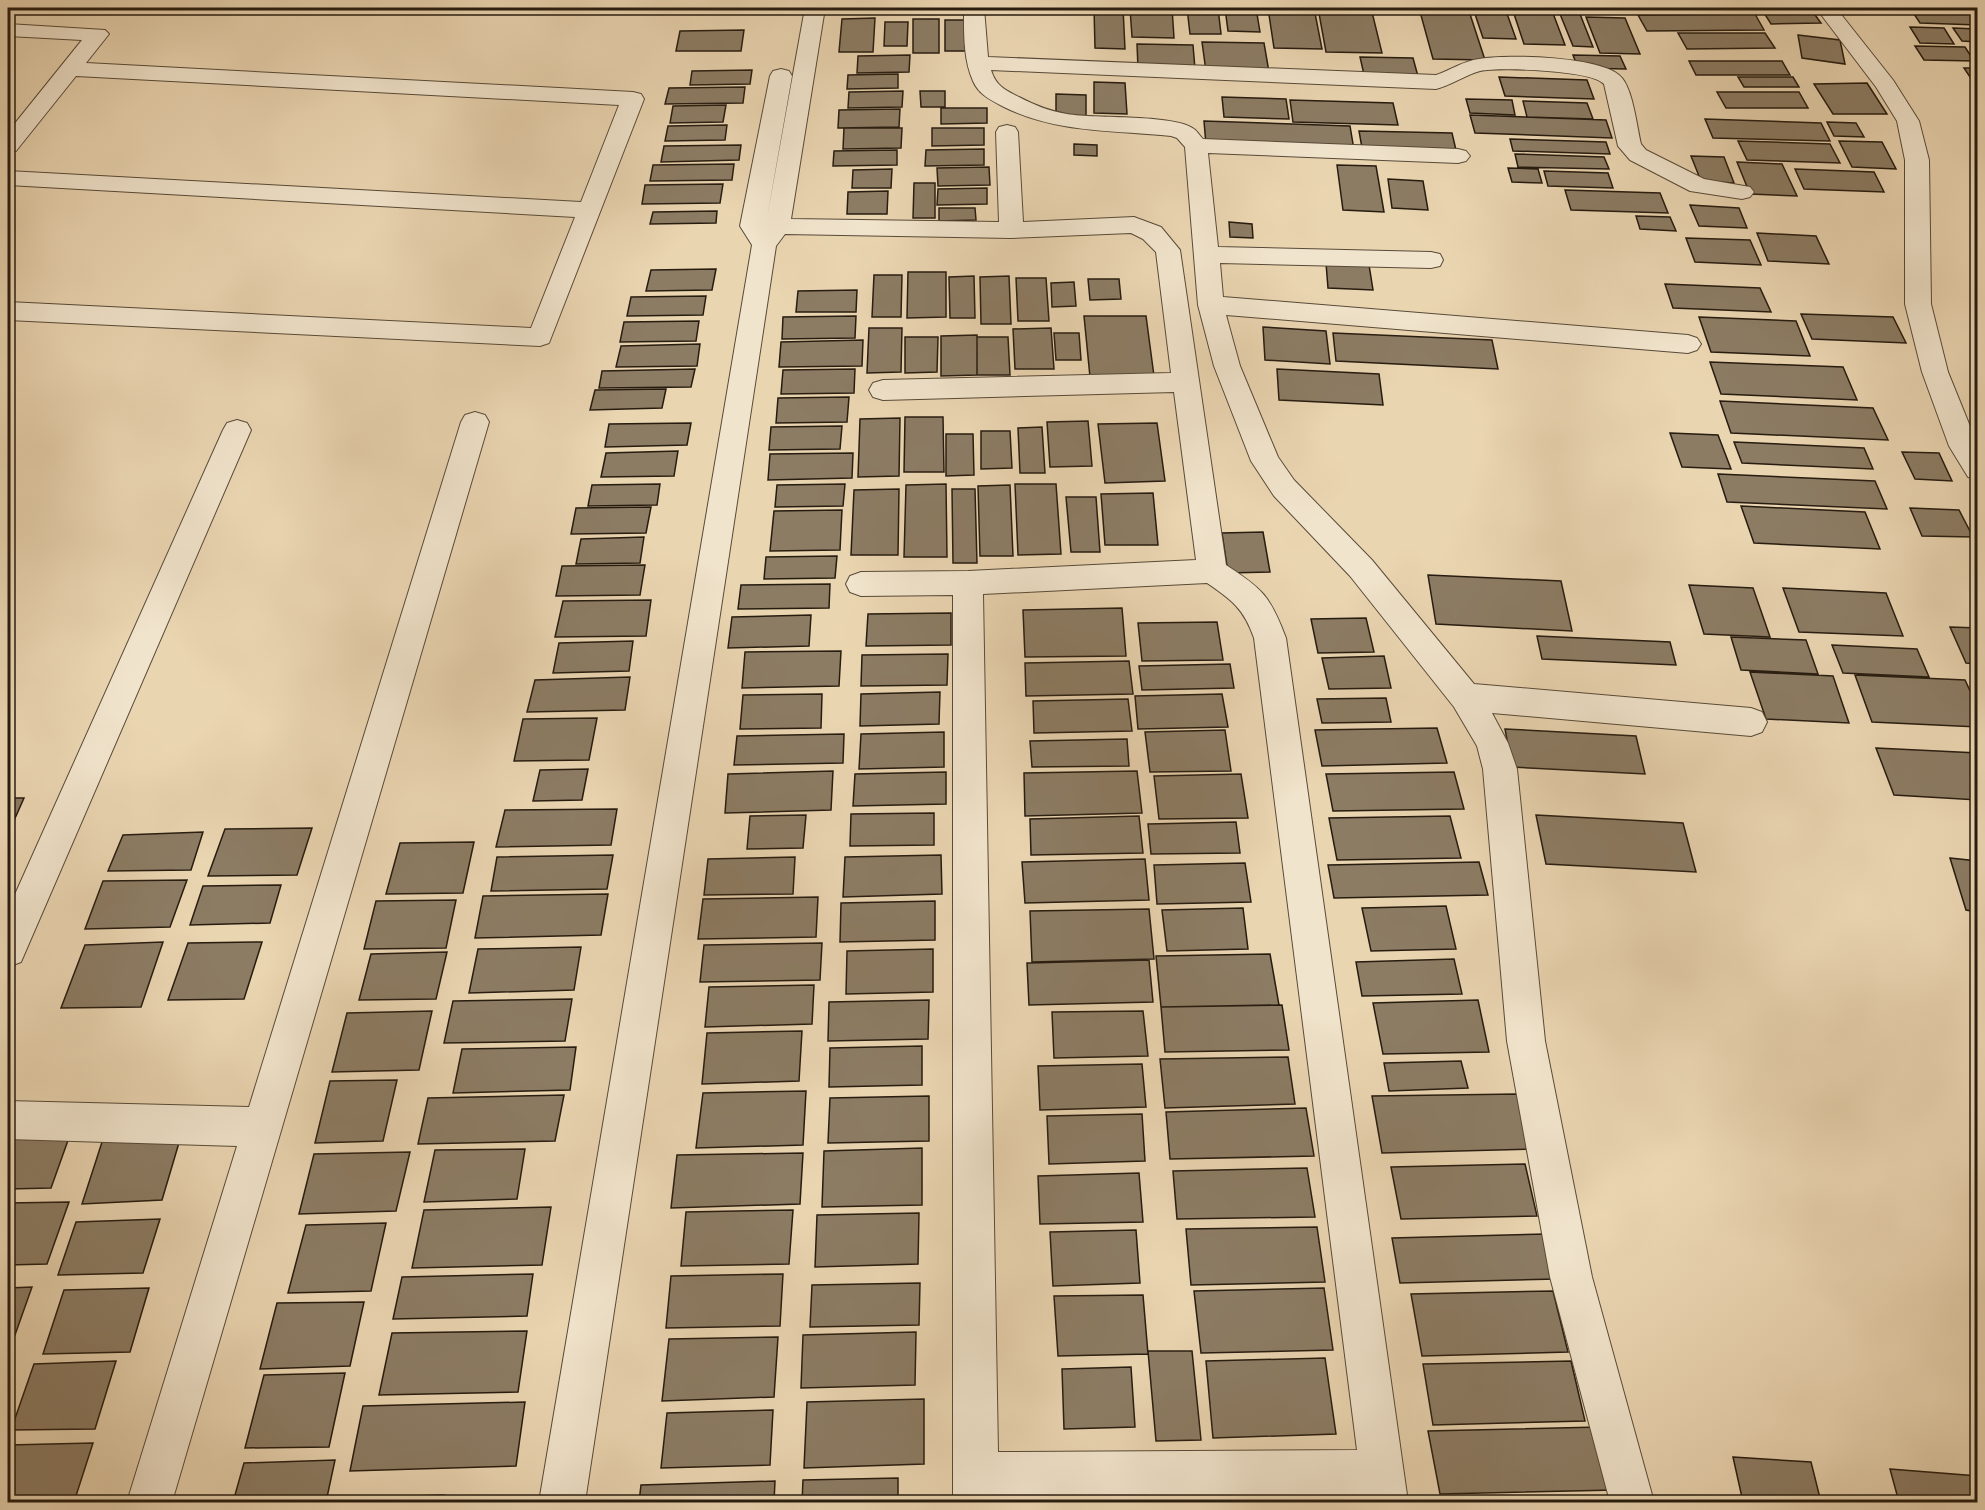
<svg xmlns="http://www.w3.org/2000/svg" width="1985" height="1510" viewBox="0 0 1985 1510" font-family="'Sorts Mill Goudy',serif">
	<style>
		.building { fill: #8c7c64; stroke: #271c10; stroke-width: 1.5 }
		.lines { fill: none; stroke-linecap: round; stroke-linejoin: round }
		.minor-casing { stroke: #584a38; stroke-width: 2 }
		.minor { fill: #f1e4cc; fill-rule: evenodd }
	</style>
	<rect width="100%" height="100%" fill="#ead5b1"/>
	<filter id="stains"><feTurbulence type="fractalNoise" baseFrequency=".00333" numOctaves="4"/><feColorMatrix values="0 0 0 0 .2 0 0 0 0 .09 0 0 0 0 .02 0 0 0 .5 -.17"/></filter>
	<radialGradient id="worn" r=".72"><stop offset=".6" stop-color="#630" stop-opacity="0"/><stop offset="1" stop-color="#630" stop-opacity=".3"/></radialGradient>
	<path class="building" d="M1094,8H1123L1125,49L1095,48Z
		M1130,8H1172L1174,38L1132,37Z
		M1187,8H1218L1221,34H1190Z
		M1225,8H1256L1260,32L1228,31Z
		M1268,8H1314L1322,49L1274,48Z
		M1318,8H1371L1382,53L1326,52Z
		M1419,8H1468L1485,60L1433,59Z
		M1473,8H1505L1516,39L1483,38Z
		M1512,8H1551L1565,45L1524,44Z
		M1647,8H1742L1745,12H1649Z
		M1761,8H1810L1821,23L1771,24Z
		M1910,8H1978V25L1920,23Z
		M1558,9H1578L1593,47L1573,46Z
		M1755,14L1764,30L1647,31L1638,15Z
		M1586,17L1625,18L1640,54L1600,53Z
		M875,18L873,52H839L842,19Z
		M913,19H939V53H913Z
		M945,20H972L973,51H945Z
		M885,22H908L907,46H884Z
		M1910,27L1944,28L1954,44L1920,43Z
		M1953,28L1978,29V42L1962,41Z
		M744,30L741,51H676L680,31Z
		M1678,33H1765L1775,48L1687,49Z
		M1798,35L1840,40L1845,64L1802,58Z
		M1202,42L1264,43L1269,72L1206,71Z
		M1137,44L1193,45L1195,69L1138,68Z
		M1915,46L1965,47L1974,61L1924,60Z
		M910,55L909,72L857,73L858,56Z
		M1573,55L1620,56L1626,69L1578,68Z
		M1360,57L1413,58L1419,80L1365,79Z
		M1689,61H1782L1790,75H1696Z
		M1964,68H1978V86H1976Z
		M752,70L750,84L690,85L692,71Z
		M898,74V88L847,89L848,75Z
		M1499,77L1587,80L1594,99L1505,96Z
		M1738,77H1793L1799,87H1744Z
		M1094,82L1125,83L1127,114L1094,113Z
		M1867,83L1887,114H1833L1814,84Z
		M745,87L743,103L665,104L669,88Z
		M903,91L902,107L848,108L849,92Z
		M920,91H945V107H921Z
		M1717,92H1799L1808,108H1726Z
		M1056,94L1086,95V116L1056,115Z
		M1222,97L1286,99L1289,119L1224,117Z
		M1466,99L1512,100L1515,115L1470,113Z
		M1290,100L1393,103L1398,125L1293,122Z
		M1523,101L1587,103L1593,119L1527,117Z
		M726,105L723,122L670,123L673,106Z
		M941,108H987V123L941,124Z
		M900,109L899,127L838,128L839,110Z
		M1470,115L1606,120L1612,138L1475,133Z
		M1705,119L1821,123L1830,141L1713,138Z
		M1204,121L1350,126L1354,150L1206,145Z
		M1827,122L1856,123L1864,137L1834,136Z
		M727,125L725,140L665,141L668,126Z
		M844,128H902L901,148L843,149Z
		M932,128H984V145L932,146Z
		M1359,131L1452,133L1456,150L1362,148Z
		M1510,139L1606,142L1610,154L1513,151Z
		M1738,141L1830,144L1840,163L1747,160Z
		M1839,141L1882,142L1896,169L1852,167Z
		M1074,144L1097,145V156L1074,155Z
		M741,145L739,160L661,162L664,146Z
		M984,149V165L925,166L926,150Z
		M897,150V165L833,166L834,151Z
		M1515,154L1604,157L1609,169L1518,167Z
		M1691,156L1724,157L1734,183L1701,181Z
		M1737,162L1782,164L1797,196L1750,194Z
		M734,164L732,180L650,181L653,165Z
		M1337,165L1376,166L1384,212L1343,210Z
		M989,167L990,185L938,186L937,168Z
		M1508,168L1538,169L1542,183L1512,182Z
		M892,169L891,188H852L853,170Z
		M1795,169L1874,172L1884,192L1804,189Z
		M1544,171L1608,173L1613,188L1548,186Z
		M1388,179L1423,181L1428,210L1392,208Z
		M914,183H935V218H913Z
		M723,184L720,203L642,204L645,185Z
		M987,188V204L937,205L938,189Z
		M1565,190L1660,193L1668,213L1571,210Z
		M888,191L887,214H847L848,192Z
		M1690,205L1739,208L1747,228L1699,226Z
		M939,208H975L976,220L939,221Z
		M717,211L716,223L650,224L653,212Z
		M1636,216L1670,217L1676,231L1640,229Z
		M1229,222L1252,224L1253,238L1230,237Z
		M1757,233L1816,236L1829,264L1768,261Z
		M1686,238L1750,240L1761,265L1695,262Z
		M1326,263L1369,265L1373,290L1328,288Z
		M716,269L712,290L646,291L651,270Z
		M908,272H946V317L907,318Z
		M874,275H902L901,317H872Z
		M974,276L975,318H950L949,277Z
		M1009,276L1011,324H981L980,277Z
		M1016,278H1046L1049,321H1018Z
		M1088,279H1119L1121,299L1090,300Z
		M1074,282L1076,306L1052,307L1051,283Z
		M1665,284L1760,288L1771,312L1673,308Z
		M857,290L856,312H796L798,291Z
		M706,296L703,315L627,316L631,297Z
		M1801,314L1893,317L1906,343L1812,339Z
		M856,316L855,338L782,339L783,317Z
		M1084,316H1146L1154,376L1090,377Z
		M1699,317L1796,321L1810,356L1711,352Z
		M699,321L696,341L620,342L624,322Z
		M1263,327L1326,331L1330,364L1265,360Z
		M869,328H902L901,372L867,373Z
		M1051,328L1054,369H1015L1013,329Z
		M1054,333H1079L1081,360H1056Z
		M1333,333L1492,340L1498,369L1336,361Z
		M977,335V375L941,376V336Z
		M905,337H938L937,372L905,373Z
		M977,337H1008L1010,375H977Z
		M863,340L862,366L779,367L781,342Z
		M700,344L697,366L616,367L621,346Z
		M1710,362L1843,367L1857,400L1721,394Z
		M695,369L691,387L599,388L602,371Z
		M855,369L854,393L781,394L783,370Z
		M1277,369L1379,374L1383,405L1279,400Z
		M666,389L662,408L590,410L595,390Z
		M849,397L847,422L776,423L778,398Z
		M1720,401L1873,408L1888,440L1731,433Z
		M905,417H943L944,472H904Z
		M900,418L899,476L858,477L860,419Z
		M1088,421L1092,466L1050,467L1047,422Z
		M691,423L687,445L605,447L609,424Z
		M1157,423L1165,481L1105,483L1098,424Z
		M842,426L840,449L769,450L771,427Z
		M1042,427L1045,473H1020L1018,428Z
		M981,431H1010L1012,468L981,469Z
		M1670,433L1718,435L1731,469L1682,467Z
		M946,434H973L974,475L946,476Z
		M1734,442L1864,448L1873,469L1742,463Z
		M678,451L674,476L601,477L606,453Z
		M1902,452L1939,453L1952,481L1915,479Z
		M853,453L852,478L768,480L770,454Z
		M1718,474L1875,481L1887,509L1727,502Z
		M660,484L657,505L588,506L592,485Z
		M845,484L843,506L775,507L777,485Z
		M946,484L947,557H904L906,485Z
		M1015,484H1056L1061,554L1018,555Z
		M1010,485L1013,556H980L978,486Z
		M899,489L898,555H851L854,490Z
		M952,489H975L977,563H953Z
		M1153,493L1158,545H1105L1101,494Z
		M1066,497H1096L1100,552H1071Z
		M1741,506L1865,512L1880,549L1754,543Z
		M651,507L646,533L571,534L576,508Z
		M1910,508L1959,510L1973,537L1922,536Z
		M842,510L840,550L770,551L774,511Z
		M1263,532L1270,572L1228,573L1222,533Z
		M644,537L640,563L576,564L581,539Z
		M837,556L835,578L764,579L766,557Z
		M645,565L640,595L556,596L562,566Z
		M1428,575L1561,581L1572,631L1436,624Z
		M830,584L829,608L738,609L741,585Z
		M1689,585L1753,588L1770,637L1704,634Z
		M1783,588L1886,593L1903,636L1799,632Z
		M651,600L646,636L555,637L563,601Z
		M1122,608L1126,656L1025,657L1023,610Z
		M951,613V645L866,646L868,614Z
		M811,615L809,646L728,648L732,617Z
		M1366,618L1374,652L1318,653L1311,619Z
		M1217,622L1223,660L1142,661L1138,623Z
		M1950,627L1978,628V664L1966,663Z
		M1537,636L1670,642L1676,665L1542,659Z
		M1731,637L1806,640L1818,674L1741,670Z
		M633,641L629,671L553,673L559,643Z
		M1832,645L1917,649L1929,677L1843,673Z
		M841,651L839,686L742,688L745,652Z
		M948,654L947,685L861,686L862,655Z
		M1384,656L1391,688L1329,689L1322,658Z
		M1129,661L1133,694L1026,696L1025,663Z
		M1230,664L1234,688L1142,690L1139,666Z
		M1750,672L1833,676L1849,723L1766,719Z
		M1855,675L1965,680L1978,708V727L1872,722Z
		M630,677L625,710L527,712L535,680Z
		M940,692L939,724L860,726L861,694Z
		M822,694L821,728L740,729L743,695Z
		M1222,694L1228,727L1138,729L1135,696Z
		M1386,698L1391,722L1322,723L1317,699Z
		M1128,699L1132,731L1034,733L1033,701Z
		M597,718L589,760L514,761L523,719Z
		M1437,728L1447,763L1322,766L1315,730Z
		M1505,729L1636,736L1645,774L1512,767Z
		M1225,730L1231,771L1150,772L1145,732Z
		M944,732V767L859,769L861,734Z
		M844,734L843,763L734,765L737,736Z
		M1127,739L1129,766L1032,767L1030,741Z
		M1876,748L1978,753V800L1894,795Z
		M588,769L582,800L533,801L540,770Z
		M833,771L831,810L725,813L728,774Z
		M1137,771L1142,813L1025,816L1024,773Z
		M946,772V804L853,806L855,774Z
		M1454,772L1464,809L1333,811L1326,774Z
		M1241,774L1248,818L1159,819L1154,776Z
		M8,798H24L8,834Z
		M617,809L611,845L496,847L505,810Z
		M934,813V845L850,846L851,814Z
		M806,815L803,848L747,849L750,816Z
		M1536,815L1683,823L1696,872L1546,864Z
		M1139,816L1143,853L1031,855L1030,819Z
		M1450,816L1461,858L1337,860L1329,818Z
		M1236,822L1240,853L1151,854L1148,824Z
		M312,828L297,875L208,876L225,829Z
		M203,832L191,870L108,871L123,835Z
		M474,842L463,893L386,894L400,843Z
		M613,855L607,889L491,891L497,857Z
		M941,855L942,894L843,897L845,857Z
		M795,857L793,894L704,895L708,859Z
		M1950,858L1978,861V912L1966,910Z
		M1145,859L1149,900L1025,903L1022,862Z
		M1479,862L1488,895L1334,898L1328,865Z
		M1245,863L1251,902L1157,904L1154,865Z
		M187,880L170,927L85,929L103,881Z
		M281,885L270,923L190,925L203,886Z
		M608,894L601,935L475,938L483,896Z
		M818,897L816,937L698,939L703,899Z
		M456,900L446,948L364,949L376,901Z
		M935,901V940L840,942L841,903Z
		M1446,906L1456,949L1371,951L1362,908Z
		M1243,908L1248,949L1167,951L1162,910Z
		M1149,909L1154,959L1032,962L1030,911Z
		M163,942L141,1007L61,1008L85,945Z
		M262,942L244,999L168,1000L188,943Z
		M822,943L820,980L700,982L704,945Z
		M581,947L574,990L469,993L478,949Z
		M933,949V992L846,994L847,951Z
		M447,952L436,999L359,1000L371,954Z
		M1270,954L1279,1005L1161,1007L1156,956Z
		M1454,959L1462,994L1362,996L1356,962Z
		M1149,960L1153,1002L1029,1005L1027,963Z
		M814,985L812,1024L705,1027L709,987Z
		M572,999L565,1041L444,1043L453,1001Z
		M929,1000L928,1039L828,1041L829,1002Z
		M1478,1000L1489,1052L1383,1054L1373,1003Z
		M1282,1005L1289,1050L1165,1052L1161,1007Z
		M432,1011L419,1070L332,1072L347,1013Z
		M1143,1011L1148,1056L1054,1058L1052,1012Z
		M802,1031L799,1081L702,1084L707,1033Z
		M922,1046V1085L829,1087L830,1048Z
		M576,1047L570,1090L453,1093L462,1049Z
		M1288,1057L1295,1104L1165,1108L1160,1059Z
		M1461,1061L1468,1088L1389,1091L1384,1063Z
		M1142,1064L1146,1107L1040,1110L1038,1066Z
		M397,1080L383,1141L315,1143L330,1081Z
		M806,1091L803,1145L696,1148L703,1093Z
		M1518,1094L1531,1149L1382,1153L1372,1096Z
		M564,1095L555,1141L418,1144L428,1098Z
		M929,1096V1141L828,1143L830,1098Z
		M1306,1108L1314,1156L1170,1159L1166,1112Z
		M1142,1114L1145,1161L1049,1164L1047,1116Z
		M71,1132L51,1188L8,1189V1134Z
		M181,1136L162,1200L82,1204L103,1139Z
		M922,1148V1205L822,1207L824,1151Z
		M525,1149L517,1199L424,1202L435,1150Z
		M410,1152L396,1211L299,1214L314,1154Z
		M803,1153L800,1204L671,1208L677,1155Z
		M1525,1164L1537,1216L1401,1219L1391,1167Z
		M1307,1168L1315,1217L1177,1219L1173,1171Z
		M1139,1173L1143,1222L1040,1224L1038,1176Z
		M69,1202L47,1264L8,1265V1203Z
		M551,1207L542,1265L412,1268L424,1210Z
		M793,1210L789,1264L681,1266L686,1212Z
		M919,1213L918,1264L815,1267L817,1215Z
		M160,1219L143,1273L58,1275L76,1222Z
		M386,1223L371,1291L288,1293L306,1225Z
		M1317,1227L1325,1282L1191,1285L1186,1229Z
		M1136,1230L1140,1283L1053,1286L1050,1232Z
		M1546,1234L1556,1279L1400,1283L1392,1238Z
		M533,1274L527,1316L393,1319L402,1277Z
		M783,1274L780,1326L666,1328L671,1276Z
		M920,1283L919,1325L810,1327L812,1285Z
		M32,1287L10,1349H8V1288Z
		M149,1288L130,1352L43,1354L64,1290Z
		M1324,1288L1333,1350L1201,1353L1194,1291Z
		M1553,1291L1568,1352L1422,1356L1411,1294Z
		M1143,1295L1148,1354L1058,1356L1054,1296Z
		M364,1302L350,1366L260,1369L277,1303Z
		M527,1331L518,1392L379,1395L392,1333Z
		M916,1332L915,1385L801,1388L803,1335Z
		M778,1337L774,1397L662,1401L669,1339Z
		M1148,1351H1192L1201,1440L1156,1441Z
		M1325,1358L1336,1434L1213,1438L1206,1361Z
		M116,1361L95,1429L11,1430L34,1364Z
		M1571,1361L1585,1421L1433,1425L1423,1364Z
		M1131,1367L1135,1427L1064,1429L1062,1369Z
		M345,1373L329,1447L245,1448L264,1375Z
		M924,1399V1464L804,1468L807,1402Z
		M525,1402L516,1466L350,1471L363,1406Z
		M773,1410L770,1465L661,1468L667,1413Z
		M1600,1427L1615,1490L1440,1494L1428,1431Z
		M93,1443L74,1502H8V1445Z
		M1733,1457L1811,1462L1821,1502H1743Z
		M335,1460L326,1502H233L244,1463Z
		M1890,1469L1978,1476V1502H1899Z
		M898,1478V1502H802L803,1480Z
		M775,1481L774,1502H639L641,1485Z
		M444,1495L443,1502H376L378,1497Z"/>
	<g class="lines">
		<defs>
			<path id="minor" d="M805,8H825L791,219L999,222L996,132L999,127L1007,125L1015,127L1018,132L1023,222L1134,217L1161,227L1180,250L1226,565C1263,589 1270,596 1286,638L1408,1502H1364L1362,1495L999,1497L998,1502H953V595L861,596L850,592L846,584L850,576L861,572L968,571L1196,560L1174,392L883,400L873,397L869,390L873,383L883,380L1171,373L1156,252L1143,239L1131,233L1011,238L785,234L776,246L585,1502H539L752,245L740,226L770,76L773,71L781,69L789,71L792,76L767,218ZM1207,583C1232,600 1244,609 1254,638L1357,1450L998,1452L983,594Z
				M964,8H984L988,57L1436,75C1451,70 1463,61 1479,59C1507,54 1605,56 1622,78C1633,91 1637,127 1641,144L1646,150L1704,179L1750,187L1754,192L1750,197L1742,199L1690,191L1630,160L1618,146L1604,84C1592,70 1500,67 1480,71C1465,75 1452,85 1436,89L991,70C996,86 1005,90 1019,97C1034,105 1049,111 1067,114C1095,119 1175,114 1194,129C1197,131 1200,136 1203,139L1458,149L1466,151L1470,156L1466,161L1458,163L1208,153L1218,247L1431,252L1440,254L1443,260L1440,266L1431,268L1220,263L1223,297L1688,335L1697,338L1701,344L1697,350L1688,353L1226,315L1240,366L1278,457L1294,480L1372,560L1474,684L1751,708L1762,712L1767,722L1762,732L1751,736L1492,713L1508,743L1517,769L1545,1041L1592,1277L1654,1502H1610L1550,1277L1507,1041L1483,769L1477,746L1454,707L1350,576L1274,496L1251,461L1214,366L1198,305L1185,147L1177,138L1171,136C1113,130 1056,133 1004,107C991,100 979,95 973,81C963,59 964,31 964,8Z
				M1816,8H1836L1893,80L1919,121L1929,160L1931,304L1948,372L1978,446V480L1968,477L1949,446L1922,372L1905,304V160L1897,121L1876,87Z
				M8,24L105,30L109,34L86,63L633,92L641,94L644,99L549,343L540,346L8,320V302L531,328L575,217L8,185V171L581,202L619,105L76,76L16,151L8,153V132L82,40L8,36Z
				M475,412L485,415L489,422L172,1502H127L237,1146L8,1139V1101L249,1107L461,422L465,415Z
				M237,420L247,423L251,430L21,962L8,967V910L223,430L227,423Z"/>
		</defs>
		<use href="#minor" class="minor-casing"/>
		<use href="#minor" class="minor"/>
	</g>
	<rect width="1985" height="1510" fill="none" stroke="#ead5b1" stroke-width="30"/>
	<rect x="9" y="9" width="1967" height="1492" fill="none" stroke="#271c10" stroke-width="3"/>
	<rect x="15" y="15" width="1955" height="1480" fill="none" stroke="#271c10" stroke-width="1.5"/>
	<rect width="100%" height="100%" filter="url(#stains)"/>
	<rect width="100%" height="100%" fill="url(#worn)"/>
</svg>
